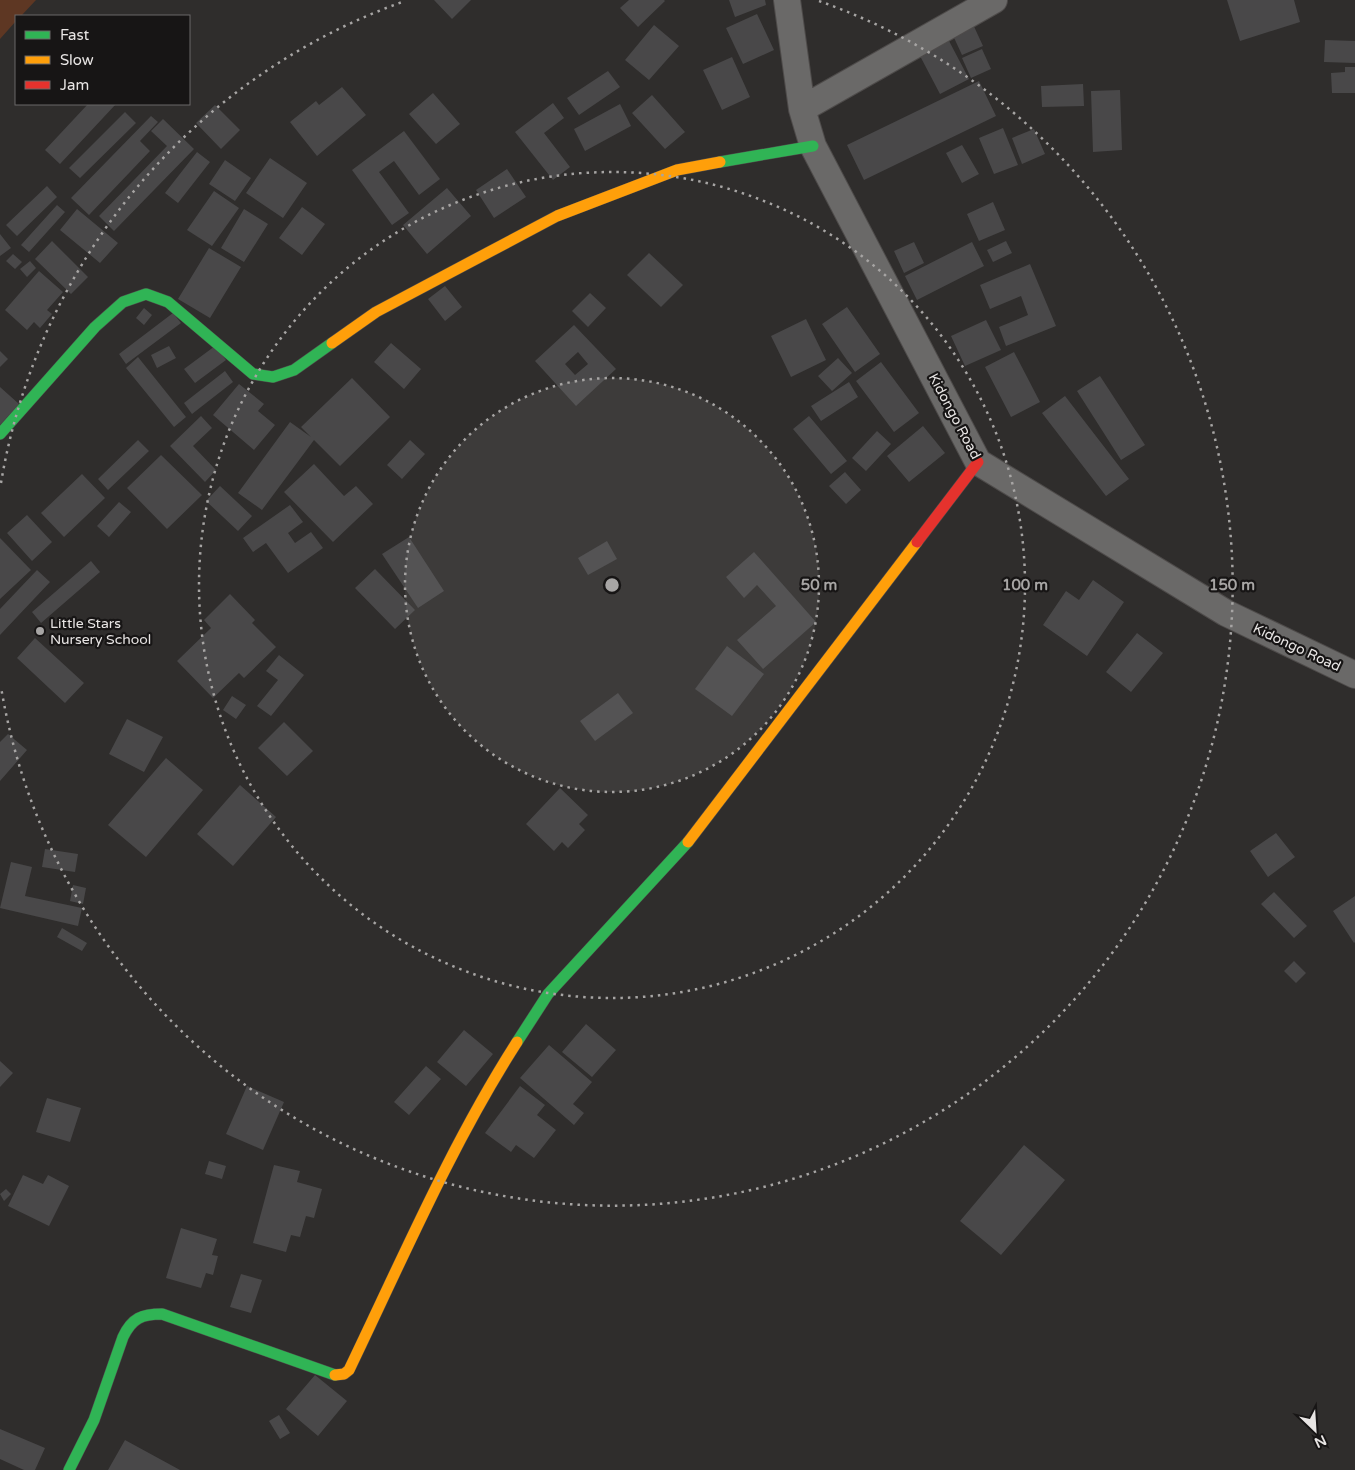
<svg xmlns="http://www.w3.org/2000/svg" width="1355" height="1470" viewBox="0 0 1355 1470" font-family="'Varela Round',sans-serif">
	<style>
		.green { fill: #5e3723 }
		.building { fill: #494849; fill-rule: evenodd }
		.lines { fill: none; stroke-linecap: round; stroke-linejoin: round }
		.street-casing { stroke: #4e4b4a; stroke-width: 28 }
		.fast-casing { stroke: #4e4b4a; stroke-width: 12 }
		.slow-casing { stroke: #4e4b4a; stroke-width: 12 }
		.jam-casing { stroke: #4e4b4a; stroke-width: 12 }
		.street { stroke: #6a6968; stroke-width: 26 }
		.fast { stroke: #30b455; stroke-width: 11 }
		.slow { stroke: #ff9f0a; stroke-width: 11 }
		.jam { stroke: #e5322d; stroke-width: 11 }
		.ring { fill: none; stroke: #a7a5a4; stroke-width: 2.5; stroke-dasharray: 2.5 5 }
		.poi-dot { fill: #a7a5a4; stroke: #171515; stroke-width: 2 }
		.labels { text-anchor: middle; stroke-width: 4.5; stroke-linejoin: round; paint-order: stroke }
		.street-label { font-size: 14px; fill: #e8e5e4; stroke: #171515 }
		.poi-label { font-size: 14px; fill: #e8e5e4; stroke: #171515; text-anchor: start }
		.centre { fill: #a7a5a4; stroke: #171515; stroke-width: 2.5 }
		.ring-label { font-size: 15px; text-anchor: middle; font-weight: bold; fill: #a7a5a4; stroke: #171515; stroke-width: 4.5; stroke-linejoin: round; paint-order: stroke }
	</style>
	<rect width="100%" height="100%" fill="#2f2d2c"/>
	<path class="green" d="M0,0H36L21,16H16V21L0,39Z"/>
	<path class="building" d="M434,0H471L452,19Z
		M629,0H664L665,1L638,27L620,8Z
		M729,0H765L766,5L735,17Z
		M1227,0H1294L1300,22L1240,41Z
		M757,14L774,50L743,64L726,28Z
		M971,20L983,46L962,55L950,29Z
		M654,25L679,46L649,80L625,60Z
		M948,39L969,79L940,94L919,54Z
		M1325,40L1355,41V63L1324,62Z
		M982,49L991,69L971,78L962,58Z
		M732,57L750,97L722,110L703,70Z
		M1345,67H1355V93H1332L1331,73L1345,72Z
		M608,71L620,87L579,115L567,98Z
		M979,81L996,116L864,180L847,145Z
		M1083,84L1084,106L1042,107L1041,86Z
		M342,87L366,115L317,156L290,122L316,101L319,105Z
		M1120,90L1122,150L1093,152L1091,91Z
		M433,93L460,124L436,144L409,114Z
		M652,95L685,132L665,149L632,113Z
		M553,103L564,118L544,133L570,167L553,180L515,132Z
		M88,104H116L60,164L45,150Z
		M620,104L631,126L585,151L574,129Z
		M215,105L240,130L221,149L196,123Z
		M125,112L136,123L80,178L69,168Z
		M151,116L158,122L140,141L150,151L89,215L71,198Z
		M163,119L194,149L114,231L99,216L167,146L151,131Z
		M1003,128L1018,165L994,174L979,138Z
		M1034,129L1045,154L1022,164L1012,138Z
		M404,131L440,179L419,195L394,161L379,172L409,213L392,225L352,170Z
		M962,145L979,174L962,183L946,153Z
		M197,152L210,162L178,203L165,193Z
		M270,158L307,183L283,218L246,193Z
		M225,160L251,178L235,201L209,184Z
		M507,169L526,197L494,218L476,190Z
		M47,186L57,197L17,236L6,225Z
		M447,188L471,216L427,254L403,225Z
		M214,191L239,208L212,246L187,230Z
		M993,202L1005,230L979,241L967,214Z
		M57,205L65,212L29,252L21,245Z
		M302,207L325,224L302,255L279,238Z
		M77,209L118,243L100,263L60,230Z
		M244,209L268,224L244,262L221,248Z
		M0,234L11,248L0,256Z
		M52,241L88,277L71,294L35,259Z
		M1006,241L1012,253L993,262L987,250Z
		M914,242L924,263L904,273L894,251Z
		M972,242L984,266L917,300L905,276Z
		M209,248L241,267L210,318L178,299Z
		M649,253L683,285L661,307L627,275Z
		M13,254L22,262L15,269L6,261Z
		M30,261L36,268L27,277L20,269Z
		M1030,264L1056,326L1006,346L999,327L1028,315L1021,296L990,309L980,285Z
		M39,271L63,292L47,310L52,314L40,328L34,322L27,330L5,310Z
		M445,286L462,307L445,321L428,299Z
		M590,293L606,308L588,327L572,311Z
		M847,307L880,354L855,372L822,324Z
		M144,308L152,315L144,325L136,318Z
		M173,313L181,323L126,364L119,354Z
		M806,319L826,360L791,377L771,336Z
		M986,320L1001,350L965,366L951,336Z
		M574,325L616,369L576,406L535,361ZM578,352L588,364L575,375L565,364Z
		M391,343L421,369L404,389L374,362Z
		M169,346L176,358L157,368L151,355Z
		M215,346L226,360L195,383L184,369Z
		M0,351L8,359L0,367Z
		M1014,352L1040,402L1011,417L985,367Z
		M138,357L186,417L174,427L126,368Z
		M838,358L852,373L832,391L818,376Z
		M881,362L919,413L894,432L856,381Z
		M225,371L233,382L192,414L184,403Z
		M1100,376L1145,445L1121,460L1077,391Z
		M352,378L390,417L340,466L314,440L262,510L238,493L290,422L311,437L301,427Z
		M849,382L858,397L821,421L811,406Z
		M239,384L264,404L258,411L275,425L254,450L213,415Z
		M0,387L19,404L0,425Z
		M1065,396L1129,479L1106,496L1042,413Z
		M201,416L212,428L193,446L216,470L205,482L170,446Z
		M809,416L847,461L831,474L793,429Z
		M923,426L945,453L909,482L887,456Z
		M877,431L891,444L866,471L852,458Z
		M138,440L149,451L108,490L98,479Z
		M410,440L425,454L402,479L387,465Z
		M161,455L202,495L167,529L127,488Z
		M314,464L344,496L356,486L373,504L333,542L284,492Z
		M845,472L861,490L846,504L829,486Z
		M82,474L105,498L64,537L41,513Z
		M220,486L252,516L238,531L206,501Z
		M119,502L131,512L109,537L97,526Z
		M290,505L303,522L288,533L295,543L311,532L323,548L288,573L266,543L253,552L243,538Z
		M27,515L52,542L32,561L7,533Z
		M409,537L444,591L418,608L382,554Z
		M0,538L31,570L0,599Z
		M607,541L617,559L588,575L578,558Z
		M754,552L816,622L763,669L737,640L776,606L757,585L744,598L726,577Z
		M91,561L100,572L41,623L32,612Z
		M375,569L415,610L395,629L355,588Z
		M37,570L50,582L0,635V609Z
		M1093,580L1124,602L1087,656L1043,625L1066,591L1079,600Z
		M230,594L255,620L252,623L276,647L244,678L239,673L213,698L177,661L211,628L204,620Z
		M1137,633L1163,653L1131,692L1106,672Z
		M35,638L84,683L65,703L17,658Z
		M727,646L764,674L732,716L695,689Z
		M279,655L304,675L271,716L257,706L278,680L266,671Z
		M618,693L633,713L595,741L580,721Z
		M232,696L246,705L236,719L223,710Z
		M127,719L163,737L144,772L109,754Z
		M284,722L313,751L287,776L258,748Z
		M8,734L27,750L0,781V742Z
		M166,758L203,790L146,857L108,825Z
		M240,785L276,817L233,866L197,834Z
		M560,788L588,815L579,824L585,830L568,848L562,842L554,851L526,824Z
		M1276,833L1295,857L1268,877L1250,851Z
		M45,849L78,854L75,872L42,867Z
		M11,862L32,867L25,896L82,908L78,926L0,908Z
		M73,885L86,888L83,904L70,901Z
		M1274,892L1307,926L1294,938L1261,904Z
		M1355,896V942L1354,943L1333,911Z
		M62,928L87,943L82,951L57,937Z
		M1294,961L1306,973L1296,983L1284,971Z
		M586,1024L616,1050L592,1077L562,1052Z
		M464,1030L493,1054L466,1086L437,1062Z
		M549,1045L592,1082L573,1104L584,1113L574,1125L520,1078Z
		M0,1061L13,1073L0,1087Z
		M426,1066L441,1079L409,1115L394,1102Z
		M247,1086L284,1102L263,1150L226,1134Z
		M520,1086L545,1105L537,1115L556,1130L534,1158L516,1145L511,1152L485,1133Z
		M47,1098L81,1108L70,1142L36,1132Z
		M1024,1145L1065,1180L1001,1255L960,1221Z
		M209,1161L226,1166L222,1179L205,1174Z
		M274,1165L300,1171L297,1182L322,1189L314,1218L306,1216L300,1237L291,1235L286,1252L253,1243Z
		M23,1175L43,1184L48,1175L69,1186L49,1226L8,1206Z
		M6,1189L11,1194L4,1201L0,1194Z
		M181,1228L217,1239L212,1255L218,1256L213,1275L206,1273L201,1288L166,1278Z
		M241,1274L262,1280L251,1313L230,1307Z
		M315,1375L347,1401L318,1436L286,1409Z
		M279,1415L290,1433L280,1439L269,1421Z
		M0,1429L45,1448L35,1470H24L0,1459Z
		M125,1440L180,1470H108Z"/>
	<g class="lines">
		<defs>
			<path id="street" d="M787,0L802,109L813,146L978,462L1226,613L1355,675
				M802,109L994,0"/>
			<path id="fast" d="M720,162L813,146
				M0,434L95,327L123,302L146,294L168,302L253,374L273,377L294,370L332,343
				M517,1042L548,994L688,842
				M69,1470L94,1420L123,1337C132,1318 142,1314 162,1314L335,1375"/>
			<path id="slow" d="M332,343L376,312L557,216L677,170L720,162
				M688,842L917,542
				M335,1375L344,1374L349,1370C402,1260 451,1145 517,1042"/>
			<path id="jam" d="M917,542L978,462"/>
		</defs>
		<use href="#street" class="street-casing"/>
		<use href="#fast" class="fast-casing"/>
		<use href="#slow" class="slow-casing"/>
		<use href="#jam" class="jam-casing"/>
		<use href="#street" class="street"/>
		<use href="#fast" class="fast"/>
		<use href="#slow" class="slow"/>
		<use href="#jam" class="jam"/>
	</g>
	<circle cx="612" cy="585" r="207" fill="#a7a5a4" fill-opacity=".12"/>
	<g class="ring">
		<circle cx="612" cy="585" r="207"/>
		<circle cx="612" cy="585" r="413"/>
		<path d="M1 483A620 620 0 0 1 405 1M819 1A620 620 0 1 1 1 687"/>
	</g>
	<circle class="poi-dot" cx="40" cy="631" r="5"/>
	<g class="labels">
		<g class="street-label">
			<text transform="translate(955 416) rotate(62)" y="5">Kidongo Road</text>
			<text transform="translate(1297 647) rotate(25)" y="5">Kidongo Road</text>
		</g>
		<g class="poi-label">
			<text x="50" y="628">Little Stars<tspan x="50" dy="16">Nursery School</tspan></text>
		</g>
	</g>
	<circle cx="612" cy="585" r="8" class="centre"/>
	<g class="ring-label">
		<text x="819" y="590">50 m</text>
		<text x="1025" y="590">100 m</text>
		<text x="1232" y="590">150 m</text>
	</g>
	<rect x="15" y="15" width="175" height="90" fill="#171515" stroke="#6b6868"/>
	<rect x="25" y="31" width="25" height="8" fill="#30b455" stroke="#6b6868"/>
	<text x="60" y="40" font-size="15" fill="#e8e5e4">Fast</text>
	<rect x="25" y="56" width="25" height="8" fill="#ff9f0a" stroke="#6b6868"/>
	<text x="60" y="65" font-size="15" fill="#e8e5e4">Slow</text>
	<rect x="25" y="81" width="25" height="8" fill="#e5322d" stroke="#6b6868"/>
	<text x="60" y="90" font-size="15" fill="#e8e5e4">Jam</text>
	<g transform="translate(1315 1430) rotate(155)" stroke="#171515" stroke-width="4" paint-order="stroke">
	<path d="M0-4L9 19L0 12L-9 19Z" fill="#e8e5e4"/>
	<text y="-8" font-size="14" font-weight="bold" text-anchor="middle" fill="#e8e5e4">N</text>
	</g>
</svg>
